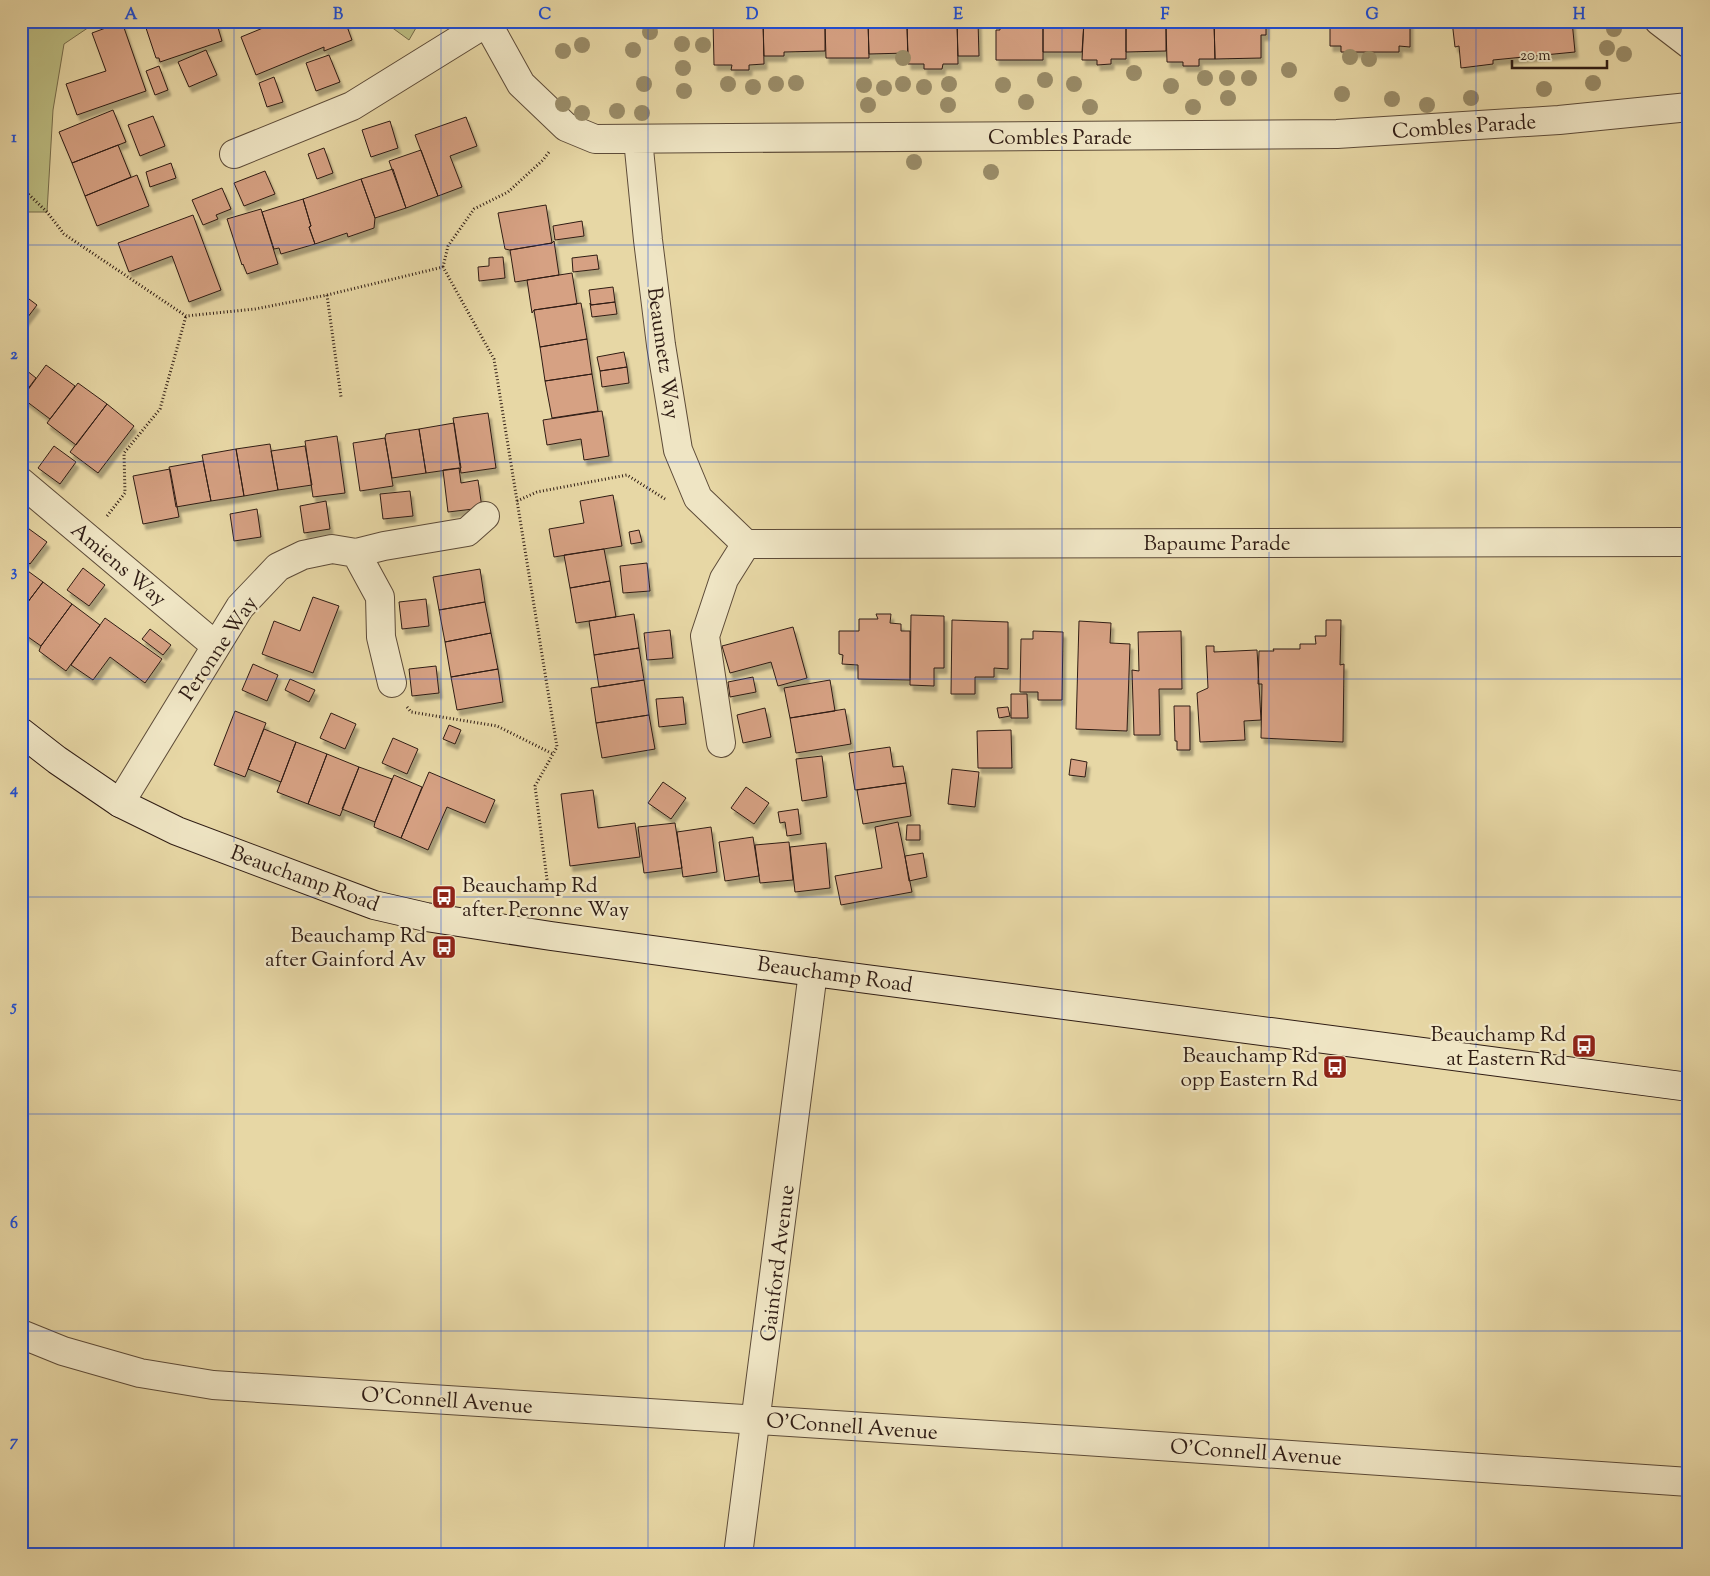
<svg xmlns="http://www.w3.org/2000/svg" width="1710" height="1576" viewBox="0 0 1710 1576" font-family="'Sorts Mill Goudy',serif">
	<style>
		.green { fill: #bcbd82; stroke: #766c4b }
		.building { fill: #d6a183; stroke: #2f1c14; filter: url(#shadow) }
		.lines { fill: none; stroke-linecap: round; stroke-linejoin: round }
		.street-casing { stroke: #5d4b38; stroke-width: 30 }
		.secondary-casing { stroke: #2f1c14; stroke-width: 30 }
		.path { stroke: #2f1c14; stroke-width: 3; stroke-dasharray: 1 2.5; stroke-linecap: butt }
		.street { stroke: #efe5c4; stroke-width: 28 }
		.secondary { stroke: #efe5c4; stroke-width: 28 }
		.tree { fill: #998b67 }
		.grid { fill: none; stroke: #1d4ed8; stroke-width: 1; stroke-opacity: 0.55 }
		.labels { text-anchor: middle; stroke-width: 4.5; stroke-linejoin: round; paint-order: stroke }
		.street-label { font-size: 21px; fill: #2f1c14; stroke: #efe5c4 }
		.poi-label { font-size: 21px; fill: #2f1c14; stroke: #efe5c4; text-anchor: end }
		.neatline { fill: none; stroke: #1d4ed8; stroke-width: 2 }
		.grid-label { font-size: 16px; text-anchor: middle; font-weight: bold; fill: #1d4ed8 }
	</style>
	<defs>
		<filter id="shadow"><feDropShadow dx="3" dy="5.5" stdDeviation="1" flood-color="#0004"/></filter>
	</defs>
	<rect width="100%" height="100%" fill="#e7d7a5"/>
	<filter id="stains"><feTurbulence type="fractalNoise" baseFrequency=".004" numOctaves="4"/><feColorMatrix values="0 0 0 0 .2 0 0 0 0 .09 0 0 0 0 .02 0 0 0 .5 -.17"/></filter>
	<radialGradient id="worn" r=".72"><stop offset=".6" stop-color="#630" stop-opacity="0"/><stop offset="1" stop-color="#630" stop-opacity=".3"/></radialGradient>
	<path class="green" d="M21,21H98L64,44L53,110L47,212H21Z
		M383,21H420L409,40Z"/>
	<path class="building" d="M155,21H216L222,41L160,62L159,58H156L145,25Z
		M280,21H345L352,40L324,51V47L256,75L241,37Z
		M713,21H763L764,64L749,65V70H731L732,65H714Z
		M763,21H827V25H825V51L784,52V56H764Z
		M827,21H868L869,58H826L825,25H827Z
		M868,21H911V26H907L908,53L869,54Z
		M911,21H957L958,64H943L942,69H924V64H908L907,26H911Z
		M957,21H978L979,56H958Z
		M1000,21H1040V28L1043,27V60H996V30H1000Z
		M1040,21H1084L1082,52H1043V27L1040,28Z
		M1084,21H1126V59H1111V64L1097,65V60H1082Z
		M1126,21H1169V27H1166V51L1126,52Z
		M1169,21H1214L1215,59H1199V66H1183V62H1167L1166,27H1169Z
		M1214,21H1266V35H1261V58L1215,59Z
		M1330,21H1410V47L1399,46V52H1341V46H1330Z
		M1452,21H1572L1575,52L1493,60V64L1461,68L1459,46L1455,47Z
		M122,22L146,91L77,115L66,84L106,71L92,33Z
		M206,50L217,75L189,87L178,62Z
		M329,55L340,82L316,91L306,63Z
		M159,66L168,90L155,95L146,71Z
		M274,77L283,102L267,107L259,83Z
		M113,110L126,142L72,163L59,132Z
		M153,116L165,146L140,156L128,125Z
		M466,117L477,146L450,156L462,187L438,196L415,135Z
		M390,121L398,148L371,157L362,130Z
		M118,145L131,177L85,196L72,163Z
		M324,148L333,173L317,179L308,154Z
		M421,150L438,196L406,208L389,161Z
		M171,163L176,178L150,187L146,172Z
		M393,169L406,208L375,218L361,179Z
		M265,171L275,194L244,206L234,183Z
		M137,175L149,206L97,226L85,196Z
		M361,179L375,218L374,228L348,237L347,233L315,244L309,227L311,226L303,199Z
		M222,188L231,209L216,215L218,219L203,225L192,200Z
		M303,199L311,226L309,227L315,244L281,254L279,248L274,249L262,212Z
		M546,205L552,243L510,250L505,249L498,213Z
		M261,209L278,264L247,274L243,264L242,265L227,219Z
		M193,215L221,290L189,302L172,256L129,272L118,243Z
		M582,221L584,236L555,240L553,226Z
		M554,241L559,275L515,282L510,250L552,243Z
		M597,255L599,269L573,272L572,258Z
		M503,257L505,278L479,281L478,267L489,266V258Z
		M572,273L577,304L534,310L532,313L527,280Z
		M613,287L615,302L591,305L589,290Z
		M21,293L37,305L21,326Z
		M615,302L617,314L592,317L590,303L591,305Z
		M581,303L587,339L540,347L534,310Z
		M587,339L592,374L545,381L540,347Z
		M624,352L627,367L600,371L597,357Z
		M46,365L75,386L50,419L22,398Z
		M21,366L36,378L21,398Z
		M627,367L629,383L602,387L600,371Z
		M592,374L598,411L552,418L545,381Z
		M78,383L107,404L76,445L47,423Z
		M107,404L134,426L98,473L70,452Z
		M602,411L609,456L584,460L581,439L547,445L543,420Z
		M488,413L496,468L461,473L453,418Z
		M454,423L461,468L426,473L419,429Z
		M419,429L426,473L392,478L385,438L386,434Z
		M337,436L345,493L313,497L305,441Z
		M385,438L393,486L360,491L353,443Z
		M270,444L278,490L244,496L236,449Z
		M54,446L76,462L60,484L38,468Z
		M305,446L312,485L278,490L271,451Z
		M236,449L244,496L211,501L202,455Z
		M203,461L211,501L176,507L169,467Z
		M459,468L461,483L478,480L482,508L448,512L443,470Z
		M170,469L179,517L143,524L133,476Z
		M410,491L413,516L383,519L380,494Z
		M613,495L622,546L554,557L549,529L584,523L580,501Z
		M326,501L330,529L304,533L300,506Z
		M257,509L261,537L234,541L230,514Z
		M25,526L47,542L30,564L21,557V530Z
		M639,530L642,542L631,544L629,532Z
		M604,549L610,581L570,588L564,555Z
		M647,563L650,591L623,593L620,566Z
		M21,566L43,582L21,611Z
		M83,568L105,585L89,606L67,590Z
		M480,569L485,602L439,610L433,577Z
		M610,581L616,617L576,623L570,588Z
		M43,582L72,604L41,646L21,632V611Z
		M313,597L339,606L313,673L262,654L274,621L300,631Z
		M426,599L429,626L402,629L399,602Z
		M485,602L491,633L445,642L439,610Z
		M72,604L100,625L66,671L39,651L41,646Z
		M634,614L639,648L594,655L589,621Z
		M876,614H891L890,623L901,624V631H910V680L858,679V665L842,664L843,655L839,654V631H859V619H878Z
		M911,615L944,616V668H934V686L910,685Z
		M105,618L162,659L145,683L110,657L93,680L71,665Z
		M952,620L1008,622V669L994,668V677H975V694H951Z
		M1326,620H1341L1340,665L1344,664L1343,742L1261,738L1262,684H1258L1259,651H1274L1273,649H1300V644H1316L1315,636H1326Z
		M1079,621L1111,623L1110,643L1130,644L1127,731L1076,729Z
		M793,627L807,678L778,686L771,662L730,673L722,646Z
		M150,629L171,645L163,655L142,639Z
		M670,630L673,658L647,660L644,633Z
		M1033,631L1063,632L1062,700H1038V692H1020L1021,639H1033Z
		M1181,631L1182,689H1159L1160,735H1134L1132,670L1139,671L1138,632Z
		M491,633L498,669L451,677L445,642Z
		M1206,646H1214V652L1257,650L1261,720L1244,721L1245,740L1200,742L1197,693L1208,688Z
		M639,648L644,680L599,687L594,655Z
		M253,664L278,675L267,701L242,690Z
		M436,666L439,693L412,696L409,669Z
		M498,669L503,702L457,710L451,677Z
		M753,677L756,692L730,697L728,682Z
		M290,679L315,690L309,702L285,690Z
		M644,680L649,715L596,723L591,688Z
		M830,680L835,711L790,718L784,688Z
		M1011,694H1027L1028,718H1011Z
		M683,697L686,724L659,727L656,699Z
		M1174,706H1190V750H1177V741H1175Z
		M1008,707L1010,716L999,718L997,708Z
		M765,708L771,737L743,743L737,715Z
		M845,709L851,744L796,753L790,718Z
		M235,711L266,723L245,777L214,765Z
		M331,713L356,724L345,749L320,738Z
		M649,715L655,749L602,758L596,723Z
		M449,725L461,730L455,744L443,739Z
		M264,729L296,742L281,782L248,769Z
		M1011,730L1012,768H978L977,731Z
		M393,738L418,749L407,774L382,763Z
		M296,742L327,754L308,804L277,792Z
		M890,747L893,767L903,766L906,783L855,790L849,753Z
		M327,754L359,767L340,816L308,804Z
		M822,756L827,797L802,801L796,759Z
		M1071,759L1087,762L1085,777L1069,775Z
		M359,767L392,779L375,822L342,809Z
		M952,769L979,772L975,807L948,804Z
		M429,772L495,800L485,823L447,807L428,850L401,838Z
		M394,775L422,787L401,838L374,827L375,822Z
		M663,782L686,798L671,819L648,803Z
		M906,783L911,816L863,824L857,790Z
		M746,787L769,803L754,824L731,808Z
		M593,790L598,828L635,823L640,857L570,866L561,794Z
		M798,809L801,834L787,836L785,822L780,823L778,812Z
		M898,822L912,892L841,905L835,876L882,868L875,827Z
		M675,823L682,868L644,873L638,827Z
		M907,825H920V840H906Z
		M711,827L717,872L683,877L677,832Z
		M753,837L759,876L725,881L719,842Z
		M789,842L793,880L760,883L755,845Z
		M826,843L830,888L795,892L790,847Z
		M923,853L927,877L909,881L905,856Z"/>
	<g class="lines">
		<defs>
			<path id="street" d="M486,21L521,84L566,127L595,139L1337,134L1559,120L1689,107
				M1659,21L1689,44
				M638,139L648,240L661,345L678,450L698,498L746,544
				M234,154L352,106L486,23
				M21,482L216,646
				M746,544L1689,542
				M356,553L384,546L467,532L485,516
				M721,743L705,636L724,579L746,544
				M120,803L240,607L278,567L303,555L332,549L356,553L380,597L381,637L392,683
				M21,1334L63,1351L140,1373L213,1385L1085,1441L1689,1482
				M738,1555L813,972"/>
			<path id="secondary" d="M21,732L57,760L120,803L177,831L374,905L426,917L551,936L813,972L1689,1087"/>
		</defs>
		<use href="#street" class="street-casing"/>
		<use href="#secondary" class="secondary-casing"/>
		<path class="path" d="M21,187L47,212L64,234L186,316L255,309L327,295L443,267L494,359L557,747L535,786L549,895
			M443,267L448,246L474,209L508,192L543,160L549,152
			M327,295L341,397
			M517,501L537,492L627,475L665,499
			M107,516L125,493L124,453L160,409L186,316
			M407,707L411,712L497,726L553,754"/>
		<use href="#street" class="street"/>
		<use href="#secondary" class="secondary"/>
	</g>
	<g class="tree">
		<circle cx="1614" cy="29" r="8"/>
		<circle cx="650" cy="32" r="8"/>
		<circle cx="682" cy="44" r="8"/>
		<circle cx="582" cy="45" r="8"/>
		<circle cx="703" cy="45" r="8"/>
		<circle cx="1607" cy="48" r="8"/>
		<circle cx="633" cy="50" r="8"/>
		<circle cx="563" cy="51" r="8"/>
		<circle cx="1624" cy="54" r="8"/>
		<circle cx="1350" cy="57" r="8"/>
		<circle cx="903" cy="58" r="8"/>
		<circle cx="1369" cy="59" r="8"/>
		<circle cx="683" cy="68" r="8"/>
		<circle cx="1289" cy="70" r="8"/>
		<circle cx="1134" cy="73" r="8"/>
		<circle cx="1205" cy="78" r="8"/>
		<circle cx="1227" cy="78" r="8"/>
		<circle cx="1249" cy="78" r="8"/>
		<circle cx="1045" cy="80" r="8"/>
		<circle cx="796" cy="83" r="8"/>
		<circle cx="1593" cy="83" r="8"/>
		<circle cx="644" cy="84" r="8"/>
		<circle cx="728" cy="84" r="8"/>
		<circle cx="776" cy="84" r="8"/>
		<circle cx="903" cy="84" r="8"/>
		<circle cx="949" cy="84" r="8"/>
		<circle cx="1074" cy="84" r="8"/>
		<circle cx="864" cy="85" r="8"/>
		<circle cx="1003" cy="85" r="8"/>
		<circle cx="1171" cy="86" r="8"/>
		<circle cx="753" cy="87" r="8"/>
		<circle cx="924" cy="87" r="8"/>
		<circle cx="884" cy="88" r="8"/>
		<circle cx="1544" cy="89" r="8"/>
		<circle cx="684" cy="91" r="8"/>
		<circle cx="1342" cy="94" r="8"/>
		<circle cx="1228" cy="98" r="8"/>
		<circle cx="1471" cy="98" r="8"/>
		<circle cx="1392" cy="99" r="8"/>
		<circle cx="1026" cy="102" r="8"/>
		<circle cx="563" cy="104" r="8"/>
		<circle cx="868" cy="105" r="8"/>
		<circle cx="948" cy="105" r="8"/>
		<circle cx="1427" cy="105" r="8"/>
		<circle cx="1090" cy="107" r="8"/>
		<circle cx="1193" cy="107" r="8"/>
		<circle cx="617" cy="111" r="8"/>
		<circle cx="582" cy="113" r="8"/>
		<circle cx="642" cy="113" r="8"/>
		<circle cx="914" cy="162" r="8"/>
		<circle cx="991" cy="172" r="8"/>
	</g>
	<path class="grid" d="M234,21V1555M441,21V1555M648,21V1555M855,21V1555M1062,21V1555M1269,21V1555M1476,21V1555M21,245H1689M21,462H1689M21,679H1689M21,897H1689M21,1114H1689M21,1331H1689"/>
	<defs>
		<symbol id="bus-square" viewBox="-11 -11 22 22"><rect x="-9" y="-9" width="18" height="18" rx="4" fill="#8f2418" stroke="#efe5c4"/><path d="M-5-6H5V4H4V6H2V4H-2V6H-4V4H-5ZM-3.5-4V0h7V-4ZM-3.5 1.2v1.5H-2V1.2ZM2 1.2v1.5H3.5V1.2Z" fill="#fff"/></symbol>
	</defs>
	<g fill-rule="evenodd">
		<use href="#bus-square" x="430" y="883" width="28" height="28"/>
		<use href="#bus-square" x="430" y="933" width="28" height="28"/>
		<use href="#bus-square" x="1570" y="1032" width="28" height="28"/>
		<use href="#bus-square" x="1321" y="1053" width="28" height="28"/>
	</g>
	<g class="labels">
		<g class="street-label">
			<text transform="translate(1464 126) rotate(-4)" y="7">Combles Parade</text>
			<text x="1060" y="144">Combles Parade</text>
			<text transform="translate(664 353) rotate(82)" y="7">Beaumetz Way</text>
			<text x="1217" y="550">Bapaume Parade</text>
			<text transform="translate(119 564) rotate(40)" y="7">Amiens Way</text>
			<text transform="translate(218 648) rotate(-56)" y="7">Peronne Way</text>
			<text transform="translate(305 878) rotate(20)" y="7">Beauchamp Road</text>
			<text transform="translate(835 974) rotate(8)" y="7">Beauchamp Road</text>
			<text transform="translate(777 1263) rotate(-83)" y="7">Gainford Avenue</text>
			<text transform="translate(447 1400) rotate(4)" y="7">O'Connell Avenue</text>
			<text transform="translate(852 1426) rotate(4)" y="7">O'Connell Avenue</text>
			<text transform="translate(1256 1452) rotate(4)" y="7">O'Connell Avenue</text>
		</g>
		<g class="poi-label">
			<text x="462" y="892" text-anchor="start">Beauchamp Rd<tspan x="462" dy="24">after Peronne Way</tspan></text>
			<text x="426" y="942">Beauchamp Rd<tspan x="426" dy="24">after Gainford Av</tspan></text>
			<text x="1566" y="1041">Beauchamp Rd<tspan x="1566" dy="24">at Eastern Rd</tspan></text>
			<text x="1318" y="1062">Beauchamp Rd<tspan x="1318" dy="24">opp Eastern Rd</tspan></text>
		</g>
	</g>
	<rect width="1710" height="1576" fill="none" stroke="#e7d7a5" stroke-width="55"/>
	<path d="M1512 60v8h95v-8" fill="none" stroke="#2f1c14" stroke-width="2.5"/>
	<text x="1520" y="60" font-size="15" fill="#2f1c14" stroke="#efe5c4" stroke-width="4" paint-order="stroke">20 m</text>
	<rect x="28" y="28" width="1654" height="1520" class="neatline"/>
	<g class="grid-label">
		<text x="131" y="19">A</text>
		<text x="338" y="19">B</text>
		<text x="545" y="19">C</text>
		<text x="752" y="19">D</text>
		<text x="958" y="19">E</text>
		<text x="1165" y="19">F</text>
		<text x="1372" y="19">G</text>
		<text x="1579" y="19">H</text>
		<text x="14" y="142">1</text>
		<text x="14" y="359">2</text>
		<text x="14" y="576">3</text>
		<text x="14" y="794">4</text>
		<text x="14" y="1011">5</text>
		<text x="14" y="1228">6</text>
		<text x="14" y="1446">7</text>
	</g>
	<rect width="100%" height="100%" filter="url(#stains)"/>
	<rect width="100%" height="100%" fill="url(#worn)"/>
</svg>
